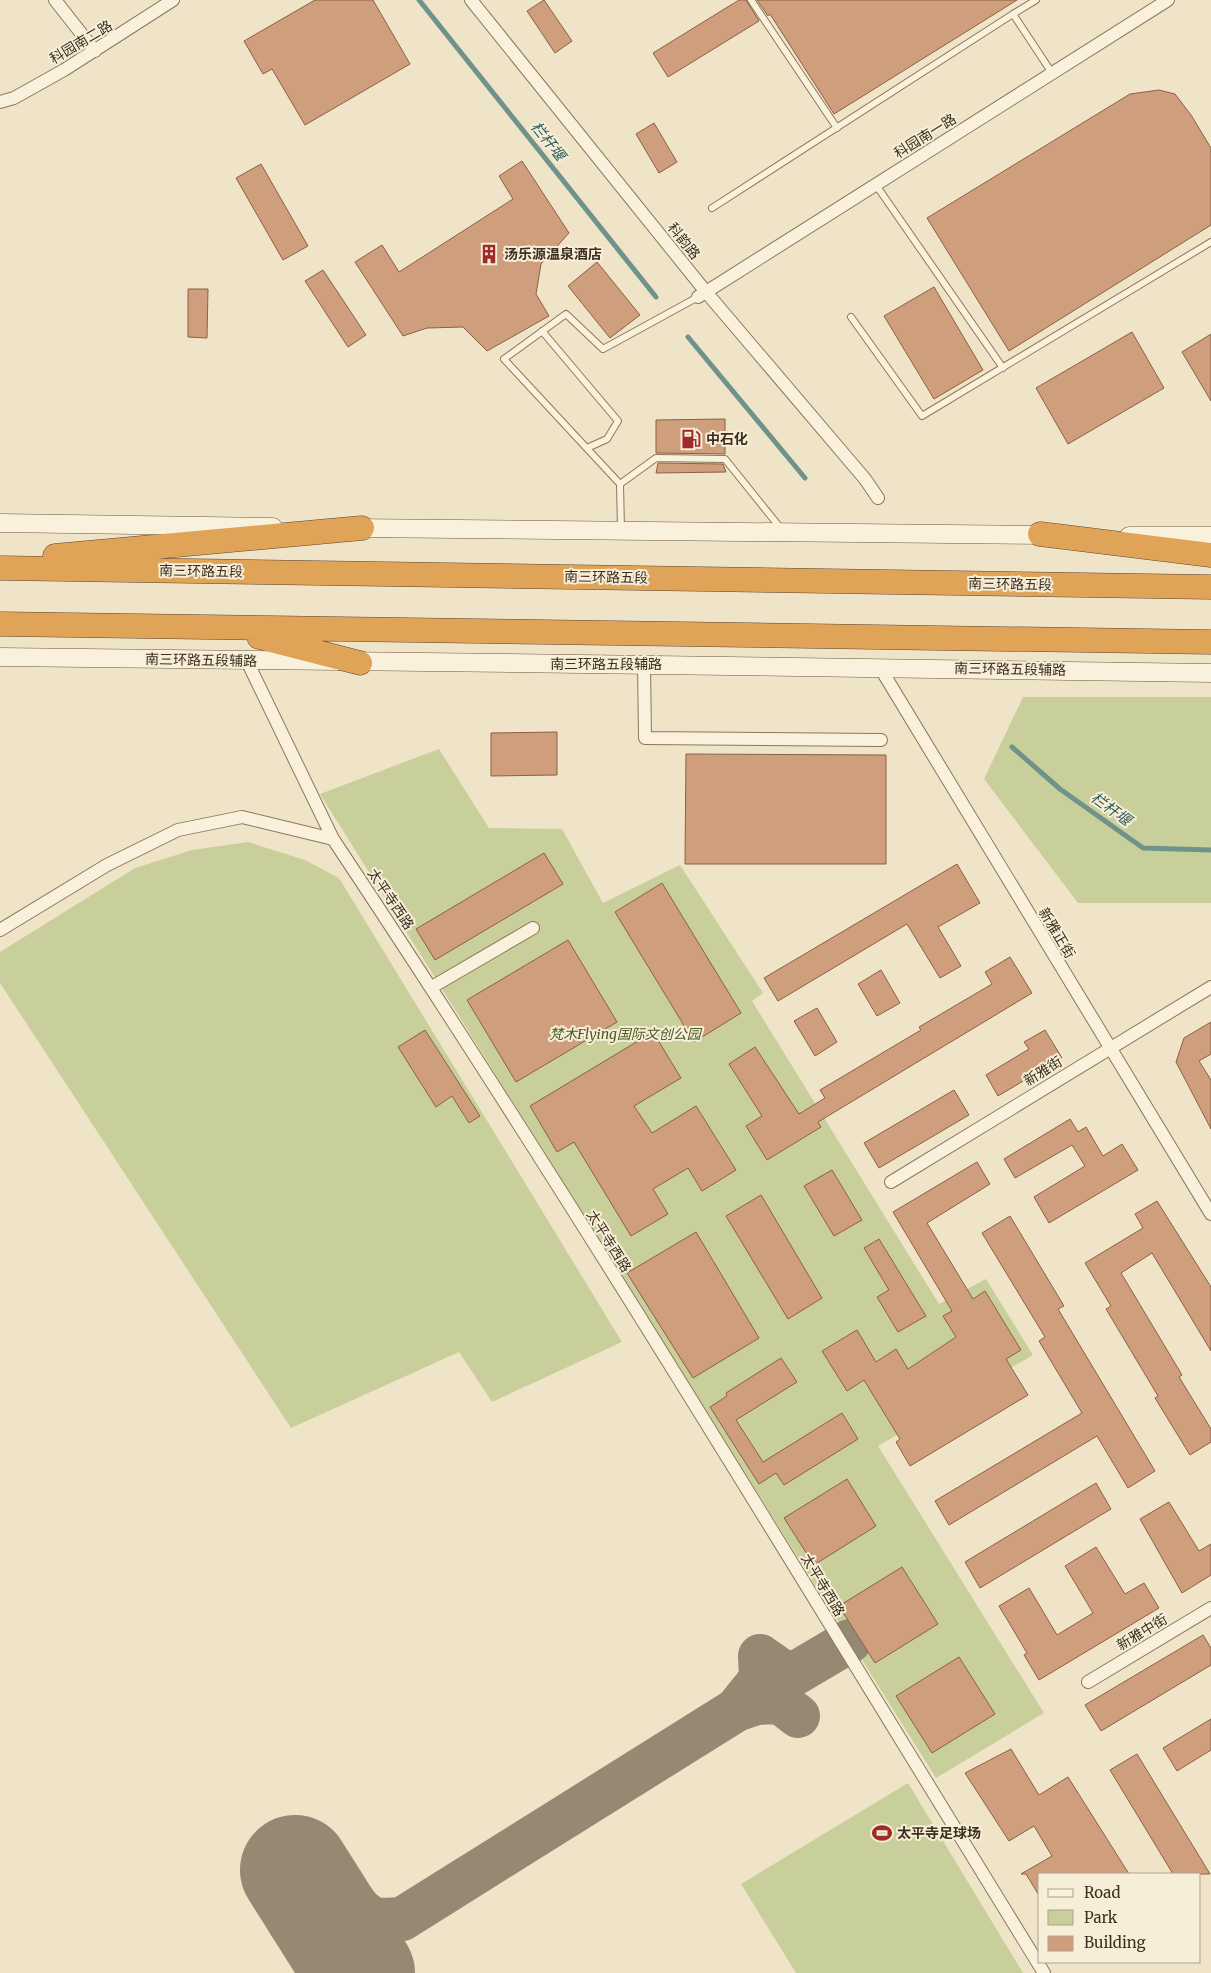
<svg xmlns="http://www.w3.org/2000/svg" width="1211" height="1973" viewBox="0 0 1211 1973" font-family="Merriweather,'Noto Sans SC',serif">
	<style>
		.green { fill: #c9cf9b }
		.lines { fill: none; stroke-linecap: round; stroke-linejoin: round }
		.stream { stroke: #6f938a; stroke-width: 5 }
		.taxiway { stroke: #968974; stroke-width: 44 }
		.runway { stroke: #968974; stroke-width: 110 }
		.building { fill: #cf9f7d; stroke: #8d5f41 }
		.lane-casing { stroke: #8d765c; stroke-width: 8 }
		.street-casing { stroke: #8d765c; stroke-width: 14 }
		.secondary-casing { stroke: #6f573f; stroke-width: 19 }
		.highway-casing { stroke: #5b4430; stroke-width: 25 }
		.lane { stroke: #faf1dc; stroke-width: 6 }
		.street { stroke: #faf1dc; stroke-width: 12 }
		.secondary { stroke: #faf1dc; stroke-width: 18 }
		.highway { stroke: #e0a458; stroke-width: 24 }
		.labels { text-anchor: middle; stroke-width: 4; stroke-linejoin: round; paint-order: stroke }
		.street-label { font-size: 14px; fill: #3d2e20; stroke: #f7eed8 }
		.poi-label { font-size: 14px; font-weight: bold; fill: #3d2e20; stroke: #f7eed8; text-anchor: start }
		.park-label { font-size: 14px; font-style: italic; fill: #4d5a26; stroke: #f7eed8 }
		.water-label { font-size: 15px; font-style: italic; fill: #2f5d5a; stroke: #f7eed8 }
	</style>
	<rect width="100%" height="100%" fill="#f0e4c8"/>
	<path class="green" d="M1023,697H1211V903H1078L984,779Z
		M439,749L489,828L562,829L603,903L680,865L763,993L752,1001L939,1304L986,1279L1033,1355L878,1446L1044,1713L936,1778L320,794Z
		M248,842L305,860L339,878L622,1342L492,1402L459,1352L291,1428L0,983V952L135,868L192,850Z
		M908,1783L1023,1973H796L741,1884Z"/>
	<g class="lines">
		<path class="stream" d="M419,0L656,297
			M688,337L805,478
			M1012,747L1060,789L1143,848L1211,850"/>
		<path class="taxiway" d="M760,1656L780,1670L794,1674L850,1641
			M736,1710L757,1703L780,1702L798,1716
			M350,1957C326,1941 282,1941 286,1903C287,1891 293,1880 305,1877C347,1864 346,1910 375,1919C383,1921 394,1919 402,1919L736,1710L761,1679L760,1656"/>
		<path class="runway" d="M295,1870L360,1973"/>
	</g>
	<path class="building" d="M315,0H373L410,64L305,125L272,69L263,74L244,41Z
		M544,0L572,41L555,53L527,11Z
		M739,0H746L759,21L668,77L653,53Z
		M757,0H1017L834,114L770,14L768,16Z
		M1159,90L1175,94L1191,115L1211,148V225L1009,351L927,218L1130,94Z
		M654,123L677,162L659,173L636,134Z
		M522,161L569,233L541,264L536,294L549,316L487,351L463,327L427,328L403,336L355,262L382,245L399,272L513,199L499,176Z
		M261,164L308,246L283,260L236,178Z
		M597,262L640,315L610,338L568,286Z
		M323,270L366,335L348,347L305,281Z
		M934,287L983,370L934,399L884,316Z
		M188,289H208L207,338L188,337Z
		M1132,332L1164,388L1068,444L1036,388Z
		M1211,334V401L1182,352Z
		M725,419V454L656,453V420Z
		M658,463L723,464L726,472L656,473Z
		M557,732V775L491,776V733Z
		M686,754L886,755V864H685Z
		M544,853L563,884L435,960L416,929Z
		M957,864L980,903L938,927L961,966L940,978L907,924L778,1001L764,978Z
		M662,883L741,1013L694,1042L615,912Z
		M568,940L617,1022L516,1082L467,1000Z
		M1010,957L1032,993L818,1122L821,1127L767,1160L746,1126L762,1116L729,1064L755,1047L799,1114L825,1098L820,1090L921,1030L919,1027L992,984L985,972Z
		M881,970L900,1003L877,1016L858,984Z
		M817,1008L837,1042L815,1056L794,1021Z
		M1211,1022V1054L1199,1061L1211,1080V1129L1176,1062L1184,1038Z
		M425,1030L480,1116L469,1123L452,1096L436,1107L398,1047Z
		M1045,1030L1062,1058L998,1096L986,1075L1029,1049L1024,1042Z
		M653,1032L681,1078L634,1106L652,1133L696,1106L736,1170L702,1191L688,1168L653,1189L668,1214L631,1236L574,1142L557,1152L530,1106Z
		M954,1090L969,1115L879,1168L864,1143Z
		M1070,1119L1078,1132L1086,1127L1103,1156L1122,1144L1138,1170L1049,1223L1034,1197L1085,1166L1072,1145L1015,1178L1004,1159Z
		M977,1162L990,1184L927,1223L973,1299L985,1291L1021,1350L1006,1359L1028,1395L910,1466L896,1442L900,1439L864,1380L847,1391L822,1351L857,1330L876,1362L896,1349L908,1369L956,1337L943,1316L952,1311L893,1212Z
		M832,1170L862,1220L834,1236L804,1186Z
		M761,1195L822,1298L788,1319L726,1216Z
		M1157,1201L1211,1287V1351L1152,1253L1121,1273L1182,1375L1179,1377L1211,1429V1442L1190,1455L1155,1398L1158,1396L1106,1309L1111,1306L1085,1263L1143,1228L1135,1214Z
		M1010,1216L1064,1306L1058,1309L1155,1471L1128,1488L1097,1436L949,1525L935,1501L1082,1413L1039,1341L1045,1337L982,1233Z
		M696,1232L759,1338L693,1378L627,1273Z
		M879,1239L926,1316L898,1332L877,1297L889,1290L864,1248Z
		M781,1358L797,1382L736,1420L763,1462L842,1413L858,1439L784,1485L776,1473L759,1484L710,1407L727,1396L726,1393Z
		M847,1479L876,1526L814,1565L784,1518Z
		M1096,1483L1111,1509L980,1588L965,1562Z
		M1169,1502L1199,1551L1211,1544V1575L1182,1593L1140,1519Z
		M1096,1547L1125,1594L1144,1583L1159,1608L1039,1680L1024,1655L1027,1653L999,1606L1029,1588L1057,1635L1093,1613L1065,1566Z
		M902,1567L938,1624L875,1663L839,1606Z
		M1203,1635L1211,1648V1665L1101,1731L1085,1705Z
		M959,1657L995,1714L932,1753L896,1696Z
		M1211,1719V1750L1177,1771L1163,1748Z
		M1011,1749L1039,1795L1068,1777L1129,1874H1040V1897L1026,1874H1021L1052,1856L1034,1826L1009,1841L965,1773Z
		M1137,1754L1210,1874H1173L1110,1770Z"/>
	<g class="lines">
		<defs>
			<path id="lane" d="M751,0L837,128
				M1013,14L1036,0
				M876,185L1003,368
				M712,208L1013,14L1052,73
				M851,317L922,416L1211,242
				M542,331L618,421L607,439L587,448
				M620,484L656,458L725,459L782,530
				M621,530L620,484L504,359L566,314L603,349L698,297"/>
			<path id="street" d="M55,0L95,51
				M471,0L706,292L865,479L878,498
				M0,102L14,98L64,70L173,0
				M698,297L1168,0
				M247,661L333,839
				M644,664L645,738L881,740
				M879,666L1211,1214
				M0,930L107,865L178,830L242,817L333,839C580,1210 810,1593 1044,1973
				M432,987L533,928
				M891,1182L1211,987
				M1088,1682L1211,1608"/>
			<path id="secondary" d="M0,523L273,527
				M352,528L1051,535
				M1129,536H1211
				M0,657C404,663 807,665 1211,673"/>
			<path id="highway" d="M1040,534L1211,555
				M55,556L362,528
				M0,568L1211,587
				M0,624L1211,642
				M259,637L360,663"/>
		</defs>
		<use href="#lane" class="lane-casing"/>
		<use href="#street" class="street-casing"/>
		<use href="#secondary" class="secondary-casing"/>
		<use href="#highway" class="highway-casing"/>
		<use href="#lane" class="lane"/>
		<use href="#street" class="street"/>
		<use href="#secondary" class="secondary"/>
		<use href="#highway" class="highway"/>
	</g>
	<defs>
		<symbol id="building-bare" viewBox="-9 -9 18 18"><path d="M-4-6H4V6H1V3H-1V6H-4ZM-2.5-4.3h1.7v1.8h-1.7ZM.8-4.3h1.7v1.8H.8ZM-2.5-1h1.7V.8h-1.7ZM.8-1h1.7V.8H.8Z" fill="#9e2a2b" stroke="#f7eed8" stroke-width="2.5" paint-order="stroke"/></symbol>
		<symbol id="fuel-bare" viewBox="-9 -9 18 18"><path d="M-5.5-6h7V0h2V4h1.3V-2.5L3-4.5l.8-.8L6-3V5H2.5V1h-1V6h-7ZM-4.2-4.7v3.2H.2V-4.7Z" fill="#9e2a2b" stroke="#f7eed8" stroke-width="2.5" paint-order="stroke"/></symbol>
		<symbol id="stadium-bare" viewBox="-9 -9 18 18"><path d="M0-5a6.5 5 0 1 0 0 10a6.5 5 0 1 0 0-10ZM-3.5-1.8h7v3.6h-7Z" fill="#9e2a2b" stroke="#f7eed8" stroke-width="2.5" paint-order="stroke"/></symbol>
	</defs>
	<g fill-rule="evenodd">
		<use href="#building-bare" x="475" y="240" width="28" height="28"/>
		<use href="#fuel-bare" x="677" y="425" width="28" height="28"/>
		<use href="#stadium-bare" x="868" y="1819" width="28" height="28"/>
	</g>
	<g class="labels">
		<g class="street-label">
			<text transform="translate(81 42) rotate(-31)" y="5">科园南二路</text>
			<text transform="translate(925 136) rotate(-32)" y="5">科园南一路</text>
			<text transform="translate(684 241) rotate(51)" y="5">科韵路</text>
			<text transform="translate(201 571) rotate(1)" y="5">南三环路五段</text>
			<text transform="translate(606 577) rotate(1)" y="5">南三环路五段</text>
			<text transform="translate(1010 584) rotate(1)" y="5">南三环路五段</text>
			<text transform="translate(201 660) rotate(1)" y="5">南三环路五段辅路</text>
			<text x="606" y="669">南三环路五段辅路</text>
			<text transform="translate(1010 669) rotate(1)" y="5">南三环路五段辅路</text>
			<text transform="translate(391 899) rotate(56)" y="5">太平寺西路</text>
			<text transform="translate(1057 933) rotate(59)" y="5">新雅正街</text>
			<text transform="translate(1043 1071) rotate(-32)" y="5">新雅街</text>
			<text transform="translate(609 1241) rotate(58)" y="5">太平寺西路</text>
			<text transform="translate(823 1585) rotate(59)" y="5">太平寺西路</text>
			<text transform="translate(1142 1632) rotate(-31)" y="5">新雅中街</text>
		</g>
		<g class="poi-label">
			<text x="504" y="259">汤乐源温泉酒店</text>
			<text x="706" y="444">中石化</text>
			<text x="897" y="1838">太平寺足球场</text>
		</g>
		<g class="park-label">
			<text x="625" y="1039">梵木Flying国际文创公园</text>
		</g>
		<g class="water-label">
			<text transform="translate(548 141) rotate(51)" y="5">栏杆堰</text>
			<text transform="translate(1111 809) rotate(36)" y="5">栏杆堰</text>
		</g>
	</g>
	<rect x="1038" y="1873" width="162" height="90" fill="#f7eed8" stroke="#ada18e"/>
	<rect x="1048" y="1889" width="25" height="8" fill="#faf1dc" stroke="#ada18e"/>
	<text x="1084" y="1898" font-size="15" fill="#3d2e20">Road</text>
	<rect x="1048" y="1910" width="25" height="15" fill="#c9cf9b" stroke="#ada18e"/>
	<text x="1084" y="1923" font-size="15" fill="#3d2e20">Park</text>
	<rect x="1048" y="1936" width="25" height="15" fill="#cf9f7d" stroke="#ada18e"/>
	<text x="1084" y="1948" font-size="15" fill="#3d2e20">Building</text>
</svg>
